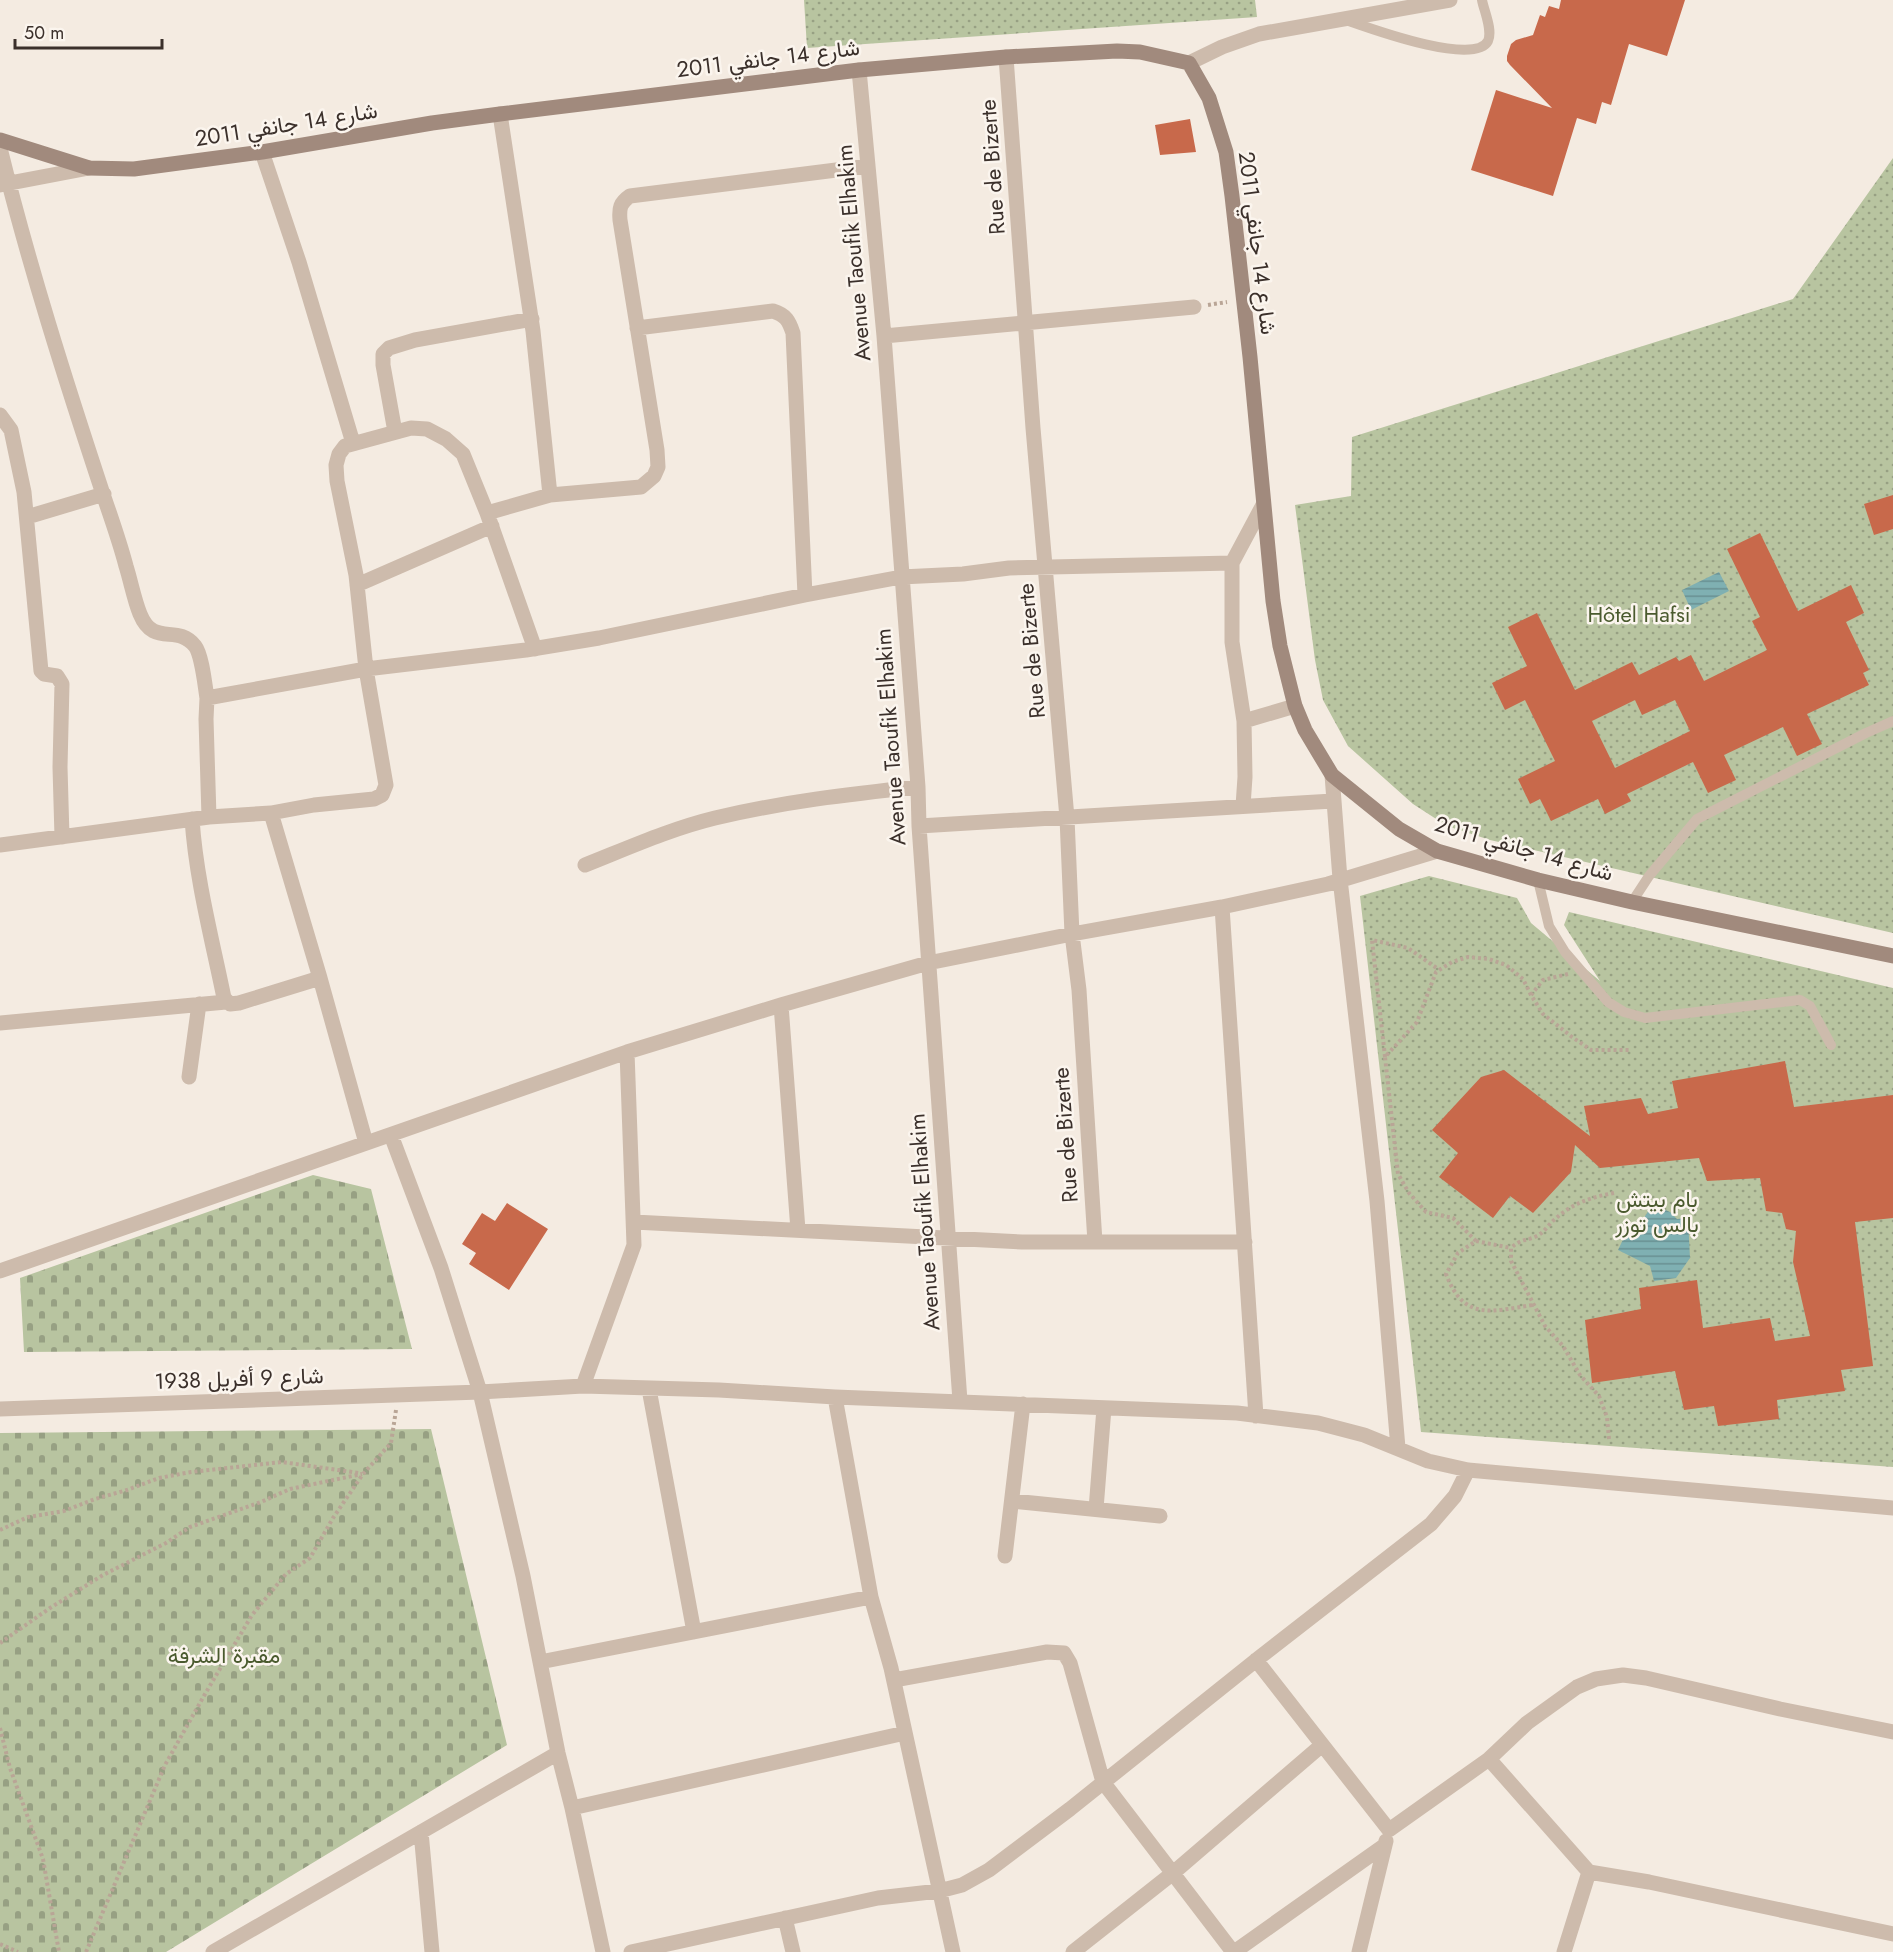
<svg xmlns="http://www.w3.org/2000/svg" width="1893" height="1952" viewBox="0 0 1893 1952" font-family="Jost,Vazirmatn,sans-serif">
	<style>
		.cemetery { fill: url(#cemetery-stones) }
		.garden { fill: url(#garden-dots) }
		.water { fill: url(#water-rules) }
		.building { fill: #c8694b; fill-rule: evenodd }
		.lines { fill: none; stroke-linecap: round; stroke-linejoin: round }
		.path { stroke: #b9a596; stroke-width: 4; stroke-dasharray: 3 3; stroke-linecap: butt }
		.service { stroke: #cdbbac; stroke-width: 10 }
		.minor { stroke: #cdbbac; stroke-width: 15 }
		.secondary { stroke: #a18a7d; stroke-width: 15 }
		.labels { text-anchor: middle; stroke-width: 5; stroke-linejoin: round; paint-order: stroke }
		.street-label { font-size: 22px; fill: #3b302b; stroke: #fbf5ee }
		.park-label { font-size: 22px; fill: #4a5a2e; stroke: #fbf5ee }
	</style>
	<defs>
		<pattern id="cemetery-stones" width="16" height="16" patternUnits="userSpaceOnUse" patternTransform="scale(1.5)"><rect width="16" height="16" fill="#b8c4a0"/><path d="M2 7V4a2 2 0 0 1 4 0v3zM10 15v-3a2 2 0 0 1 4 0v3z" fill="#97a083"/></pattern>
		<pattern id="garden-dots" width="8" height="8" patternUnits="userSpaceOnUse" patternTransform="scale(1.5)"><rect width="8" height="8" fill="#b8c4a0"/><path d="M2 2h.1M6 6h.1" fill="none" stroke="#97a083" stroke-width="1.8" stroke-linecap="round"/></pattern>
		<pattern id="water-rules" width="6" height="5" patternUnits="userSpaceOnUse" patternTransform="scale(1.5)"><rect width="6" height="5" fill="#7fb0b2"/><path d="M0 2.5h6" fill="none" stroke="#699091"/></pattern>
	</defs>
	<rect width="100%" height="100%" fill="#f4ebe1"/>
	<path class="cemetery" d="M313,1175L371,1189L412,1349L24,1352L20,1278Z
		M431,1429L507,1745L166,1952H0V1433Z"/>
	<path class="garden" d="M804,0H1255L1257,17L807,48Z
		M1893,158V933L1490,840L1447,826L1413,804L1348,746L1323,700L1315,660L1295,505L1351,496L1352,437L1793,299Z
		M1429,876L1517,898L1531,923L1600,981L1564,925L1569,912L1893,988V1467L1421,1432L1360,896Z"/>
	<path class="water" d="M1719,572L1729,591L1691,610L1682,590Z
		M1659,1207L1670,1212L1677,1219L1688,1218L1690,1258L1676,1278L1654,1281L1650,1266L1618,1250L1630,1225L1642,1221L1649,1210Z"/>
	<path class="building" d="M1561,0H1685L1667,56L1629,44L1611,105L1602,102L1596,124L1577,118L1553,196L1471,170L1496,90L1552,108L1510,65L1507,61V56L1511,44L1516,40L1533,35L1540,15L1545,17L1549,6L1559,9Z
		M1190,119L1196,152L1160,155L1155,125Z
		M1893,495V529L1874,535L1864,504Z
		M1760,533L1798,611L1851,585L1864,613L1846,622L1869,670L1863,673L1869,685L1807,714L1822,744L1797,756L1783,727L1724,755L1736,780L1708,793L1693,762L1627,794L1631,801L1605,814L1598,799L1551,821L1540,799L1530,804L1518,779L1555,761L1525,700L1505,710L1492,683L1527,666L1508,627L1537,613L1575,690L1632,662L1639,675L1676,657L1679,661L1691,655L1704,681L1767,650L1752,621L1760,617L1727,549ZM1635,700L1642,715L1675,700L1690,731L1615,768L1592,721Z
		M1785,1061L1794,1107L1893,1095V1218L1855,1222L1873,1366L1841,1370L1845,1391L1777,1400L1779,1419L1718,1426L1714,1406L1684,1410L1675,1371L1592,1383L1585,1320L1641,1309L1639,1288L1697,1280L1703,1328L1770,1318L1775,1341L1810,1336L1793,1262L1796,1231L1786,1229L1782,1213L1766,1211L1760,1178L1707,1181L1699,1158L1600,1168L1575,1145L1571,1172L1533,1213L1510,1196L1493,1218L1439,1177L1458,1153L1432,1130L1481,1077L1504,1070L1590,1136L1584,1106L1641,1098L1648,1114L1678,1108L1672,1081Z
		M507,1203L548,1229L509,1290L469,1264L476,1253L462,1244L482,1213L495,1221Z"/>
	<g class="lines">
		<path class="path" d="M1208,305L1227,302
			M1568,974L1543,980L1531,995L1543,1014L1572,1037L1591,1050H1631
			M1531,995L1523,979L1506,965L1489,959L1468,957L1452,962L1436,972L1417,1022L1385,1057L1398,1174L1409,1193L1426,1212L1453,1218L1476,1241L1458,1253L1446,1274C1464,1322 1492,1311 1533,1305
			M1385,1057L1372,940L1408,948L1438,969
			M1476,1241L1511,1248
			M1609,1439L1607,1417L1599,1396L1580,1375L1563,1346L1545,1326L1511,1261V1248C1521,1238 1530,1241 1540,1234C1545,1231 1549,1224 1554,1220C1571,1204 1591,1197 1614,1193
			M0,1530L28,1517L64,1511L95,1499L127,1490L159,1478L191,1472L282,1462L359,1473
			M0,1643L50,1608L103,1575L166,1543L190,1527L261,1502L290,1489L362,1474
			M0,1728L10,1768L43,1859L59,1952
			M0,1944L18,1952
			M86,1952L165,1765L205,1694L252,1615L286,1574L310,1558L333,1518L363,1474L391,1443L396,1410"/>
		<path class="service" d="M1346,20C1369,28 1475,67 1488,41C1493,30 1484,11 1482,0
			M1538,880L1549,926L1565,952L1608,1002L1624,1012L1645,1018L1800,1000L1810,1006L1831,1045
			M1632,902L1649,876L1697,819L1866,733L1893,721"/>
		<path class="minor" d="M1006,57L1033,428L1067,818L1072,934L1079,990L1095,1242
			M1189,63L1222,47L1259,34L1450,0
			M859,70L884,336L918,787L919,826L960,1401
			M500,114L533,331L550,495L641,487L654,476L658,467L657,450L620,220C619,208 620,203 630,196L868,166
			M0,148C29,266 66,382 104,497C112,520 120,543 126,566C131,582 134,599 140,614C154,648 177,623 195,646C202,655 205,686 207,698
			M262,152L299,262L353,443
			M0,185L89,168
			M637,328L773,311C786,315 789,321 793,333L805,595
			M884,336L1194,307
			M0,415L11,430L24,492L41,671L44,674L57,676L62,684L60,767L62,837
			M395,432L383,365V354L389,348L415,340L532,319
			M27,517L104,494
			M357,585L492,526
			M535,649L487,513L550,495
			M1244,721L1232,642V563L1263,505
			M1332,775L1340,879L1377,1201L1398,1448
			M1243,806L1245,777L1244,721L1295,706
			M271,813L314,805L374,799L382,795L386,785L366,669L356,575L337,481L336,465L339,454L345,446L411,428L427,429L446,439L463,454L487,513
			M209,817L206,719L207,698L366,669L526,650L599,638L805,595L901,577L963,574L1009,568L1232,563
			M192,819C196,879 212,939 224,998L230,1004L239,1003L320,978L366,1143
			M919,826L1333,801
			M0,845L209,817L271,813L320,978
			M585,865C628,848 670,829 715,818C782,802 849,794 918,787
			M1222,907L1256,1416
			M781,1005L798,1230
			M0,1023L226,1002
			M189,1077L199,1004
			M391,1135L441,1268L480,1392L523,1576L558,1753L572,1808L603,1952
			M634,1222L1022,1242H1245
			M0,1271L627,1052L781,1005L928,963L1072,934L1222,907L1328,884L1437,851
			M583,1386L634,1245L627,1052
			M649,1389L694,1632
			M835,1397L871,1597L891,1668L953,1952
			M0,1409L480,1392L583,1386L719,1390L835,1397L1237,1413L1318,1423L1364,1435L1428,1461L1468,1470L1893,1508
			M1012,1501L1160,1516
			M1096,1509L1104,1408
			M1005,1556L1023,1404
			M1256,1660L1389,1830L1489,1759
			M540,1662L871,1597
			M894,1680L1047,1652L1064,1653L1070,1663L1103,1782L1233,1952
			M572,1808L905,1733
			M421,1832L432,1952
			M1589,1872L1489,1759L1527,1723L1577,1687L1596,1679L1623,1675L1646,1678L1780,1709L1893,1732
			M785,1918L793,1952
			M213,1952L558,1753
			M631,1952L878,1898L939,1891L962,1885L989,1870L1070,1809L1260,1657L1431,1524L1455,1496L1468,1470
			M1073,1952L1173,1873L1322,1745
			M1234,1952L1385,1845
			M1359,1952L1386,1841
			M1564,1952L1589,1872L1649,1882L1893,1934"/>
		<path class="secondary" d="M0,140L89,168L134,169L262,152L432,123L500,114L859,70L1006,57L1117,51L1140,52L1189,63L1209,98L1226,152L1232,196L1250,357L1273,601L1280,646L1295,706L1305,730L1332,775L1399,829L1437,851L1538,880L1632,902L1893,956"/>
	</g>
	<g class="labels">
		<g class="street-label">
			<text transform="translate(768 58) rotate(-7)" y="8">شارع 14 جانفي 2011</text>
			<text transform="translate(286 124) rotate(-9)" y="8">شارع 14 جانفي 2011</text>
			<text transform="translate(992 167) rotate(-94)" y="8">Rue de Bizerte</text>
			<text transform="translate(1258 243) rotate(83)" y="8">شارع 14 جانفي 2011</text>
			<text transform="translate(853 253) rotate(-95)" y="8">Avenue Taoufik Elhakim</text>
			<text transform="translate(1031 651) rotate(-95)" y="8">Rue de Bizerte</text>
			<text transform="translate(890 737) rotate(-94)" y="8">Avenue Taoufik Elhakim</text>
			<text transform="translate(1524 848) rotate(16)" y="8">شارع 14 جانفي 2011</text>
			<text transform="translate(1065 1135) rotate(-94)" y="8">Rue de Bizerte</text>
			<text transform="translate(924 1222) rotate(-94)" y="8">Avenue Taoufik Elhakim</text>
			<text transform="translate(239 1378) rotate(-2)" y="8">شارع 9 أفريل 1938</text>
		</g>
		<g class="park-label">
			<text x="1639" y="622">Hôtel Hafsi</text>
			<text x="1657" y="1207">بام بيتش<tspan x="1657" dy="25">بالس توزر</tspan></text>
			<text x="224" y="1663">مقبرة الشرفة</text>
		</g>
	</g>
	<path d="M15 39v9h147v-9" fill="none" stroke="#3b302b" stroke-width="3"/>
	<text x="24" y="39" font-size="18" fill="#3b302b" stroke="#fbf5ee" stroke-width="4.5" paint-order="stroke">50 m</text>
</svg>
